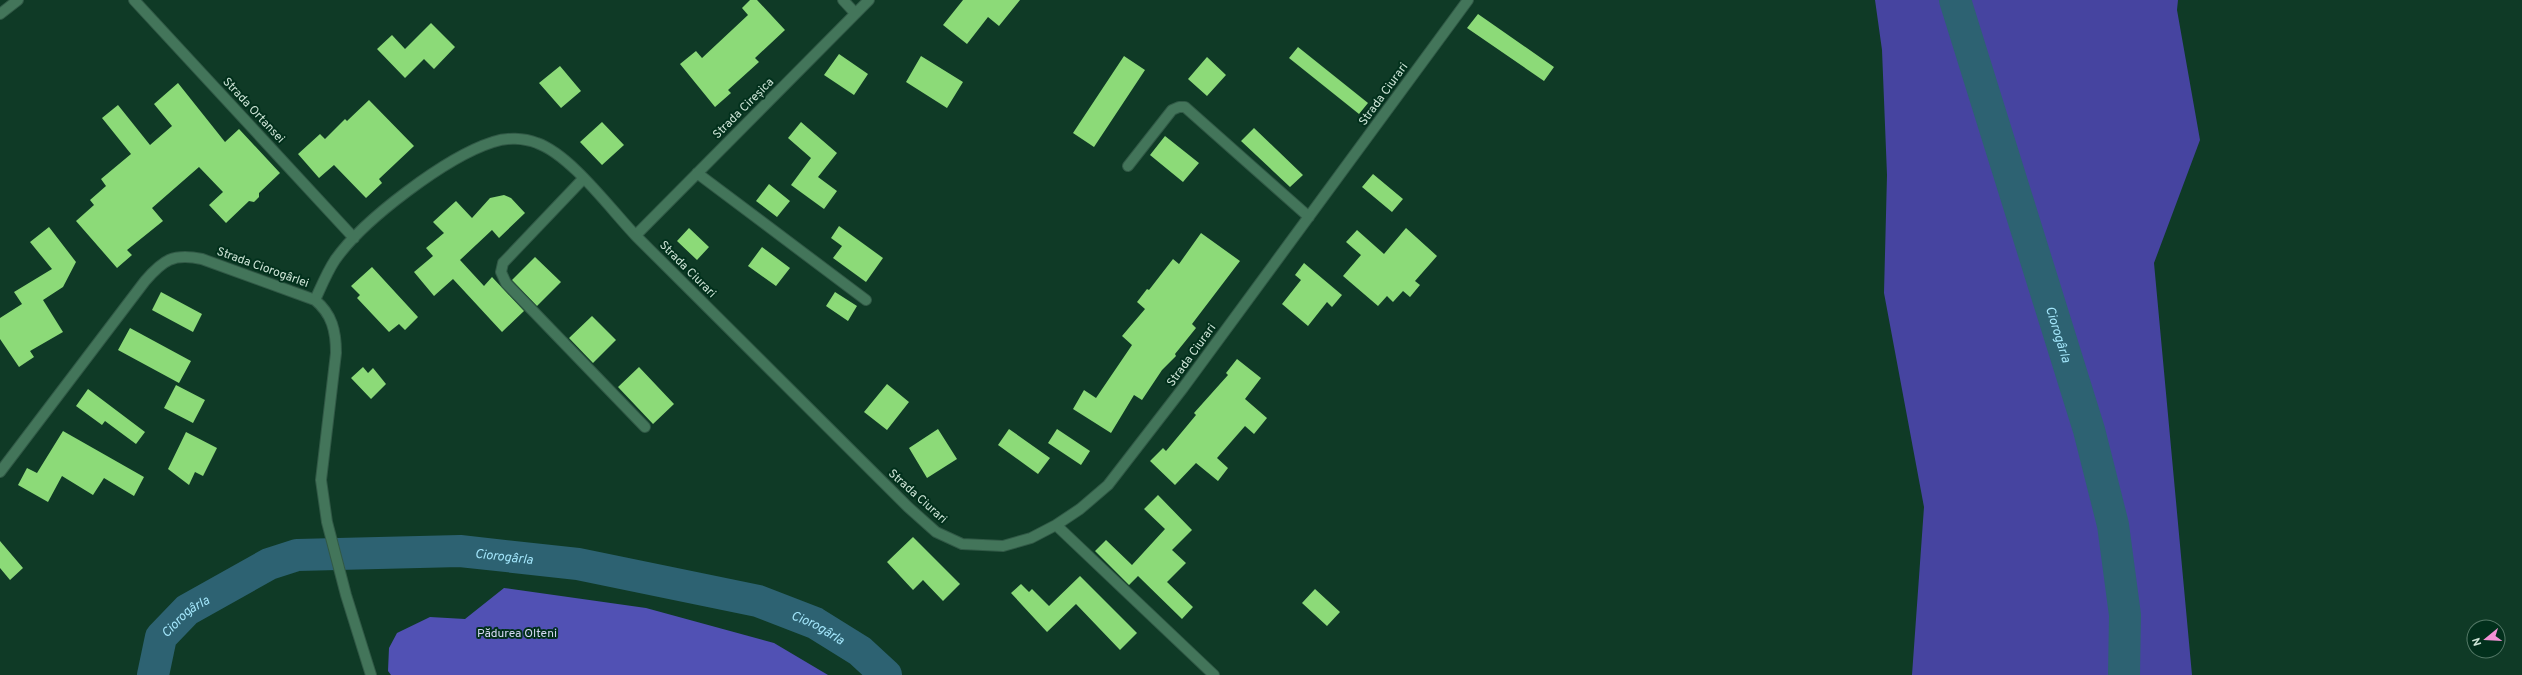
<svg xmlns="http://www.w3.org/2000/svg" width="2522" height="675" viewBox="0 0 2522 675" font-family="Overpass,sans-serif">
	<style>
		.green { fill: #4644a0 }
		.forest { fill: #5151b4 }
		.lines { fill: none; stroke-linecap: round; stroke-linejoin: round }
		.river { stroke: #2d6272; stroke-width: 32 }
		.building { fill: #8cda78 }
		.minor-casing { stroke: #315946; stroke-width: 12 }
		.minor { stroke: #43755a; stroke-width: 10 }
		.labels { text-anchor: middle; stroke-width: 4; stroke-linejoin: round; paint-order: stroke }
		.street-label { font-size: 12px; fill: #cde4d6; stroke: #02301c }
		.park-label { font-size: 12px; fill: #d4d8f3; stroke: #02301c }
		.water-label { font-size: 13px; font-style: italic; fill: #a3e6fb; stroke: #02301c }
	</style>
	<rect width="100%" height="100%" fill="#0f3a26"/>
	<path class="green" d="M1875,0H2178L2177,10L2200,140L2154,263L2192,675H1912L1924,507L1884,293L1887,175L1882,50Z"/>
	<path class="forest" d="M504,588L646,608L774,643L828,675H391L388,671L389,648L397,633L430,617L465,619Z"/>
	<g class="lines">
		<g class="river">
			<path id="s1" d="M1955,0L2089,430L2113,525L2125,615L2124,675"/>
			<path id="s2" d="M153,675L161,637L187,610L269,564L297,555L460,551L578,564L758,601L815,623L860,651L886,675"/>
		</g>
	</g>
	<path class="building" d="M750,0H757L785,30L755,58L759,62L728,90L731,93L715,107L680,64L696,51L702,58L748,15L742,8Z
		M963,0H1020L999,26L988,17L967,44L943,25Z
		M1478,14L1554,67L1544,81L1467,28Z
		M431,23L455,47L434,69L424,59L405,78L377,49L392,35L405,49Z
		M1298,47L1368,103L1359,114L1289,58Z
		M839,54L868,74L854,95L824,75Z
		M921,56L963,82L947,108L906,82Z
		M1124,56L1145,70L1094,147L1073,133Z
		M1207,57L1226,75L1207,96L1188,79Z
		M560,66L581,91L561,108L539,83Z
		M178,83L225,142L239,129L280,173L259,193V197L254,202L249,201L226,223L209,205L223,192L199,167L152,208L163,221L127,250L132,255L117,268L76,221L94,205L90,200L106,186L101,179L131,154L102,118L118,105L150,145L172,126L154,104Z
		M369,100L414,146L379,179L382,183L366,198L334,165L319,178L298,154L320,134L325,139L345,119L347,121Z
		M602,122L624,145L602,165L580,142Z
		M801,122L837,153L818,177L837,191L824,209L791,185L811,158L788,138Z
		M1254,128L1303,175L1290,187L1241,141Z
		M1165,136L1199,163L1183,182L1150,155Z
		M1373,174L1403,199L1392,212L1362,187Z
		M769,184L790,201L777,217L756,201Z
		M504,195L511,198L525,213L499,238L492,230L460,260L484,286L492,277L524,311L502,332L453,279L434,296L414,272L433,256L426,248L444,233L433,222L456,201L472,218L490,198Z
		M839,226L883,258L866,282L833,258L842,246L831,238Z
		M49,227L76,262L63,287L43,300L63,332L30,351L34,357L19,367L0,339V318L22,304L14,292L52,269L30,242Z
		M689,228L709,247L697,260L677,241Z
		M1406,228L1437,256L1415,281L1420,285L1410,297L1403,291L1393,302L1387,296L1378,306L1343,276L1361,255L1346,242L1357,230L1384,254Z
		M1201,233L1240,261L1192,324L1196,328L1175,354L1176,356L1162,370L1142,400L1134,395L1111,433L1073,409L1084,390L1096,398L1132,345L1122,336L1145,309L1137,302L1147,289L1149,290L1173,259L1179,264Z
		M762,247L790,268L776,286L748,266Z
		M535,257L561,282L537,306L512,280Z
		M1304,263L1342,295L1332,307L1327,302L1308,326L1282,304L1301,280L1295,275Z
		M372,267L418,317L405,330L399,324L389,332L357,298L360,295L351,286Z
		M161,292L202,314L193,332L152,310Z
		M835,292L857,306L848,321L826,306Z
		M592,316L616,340L593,363L569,338Z
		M130,328L191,361L179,383L118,350Z
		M1237,359L1261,378L1245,399L1267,418L1254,434L1245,426L1217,458L1228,468L1218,481L1196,463L1175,485L1150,461L1163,448L1166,451L1196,415L1194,413L1228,375L1226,373Z
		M363,367L368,373L373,368L386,384L371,399L351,378Z
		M639,367L674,404L653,424L618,387Z
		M887,384L909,402L887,430L864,412Z
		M176,385L205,400L193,423L164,408Z
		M88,389L145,432L136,444L105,421L102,425L76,406Z
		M938,429L957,459L927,478L909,448Z
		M1009,429L1050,458L1038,474L998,445Z
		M1057,429L1090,451L1081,465L1048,443Z
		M63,431L144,477L134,496L104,478L93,495L62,476L48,502L18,485L27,468L37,473Z
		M186,432L217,448L203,476L195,472L189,485L168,469Z
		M1158,495L1192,530L1172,550L1186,563L1167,582L1193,607L1182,619L1138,576L1129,585L1095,551L1106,540L1132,565L1165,529L1144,509Z
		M913,537L960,584L943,601L923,580L913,590L887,562Z
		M0,541L23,568L10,580L0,568Z
		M1080,576L1137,633L1120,650L1076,604L1047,632L1011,593L1021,584L1029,592L1032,589L1049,606Z
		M1315,589L1340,612L1327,626L1302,603Z"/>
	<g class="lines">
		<defs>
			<path id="minor" d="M134,0L354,238
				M843,0L855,13
				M0,14L18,0
				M1128,166L1172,110L1179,107H1185L1309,217
				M697,173L866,300
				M583,179L503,263L501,272L506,283L645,427
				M636,235L869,0
				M315,300C321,287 327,272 335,260C363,220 446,157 493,142C507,137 524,138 537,143C571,155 611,210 637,237C727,327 818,417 908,507L936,532L962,544L1003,546L1031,538L1056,525L1080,509L1108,485L1183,388L1468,0
				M0,472L145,281C163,260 173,253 202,259L315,300C332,314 336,331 336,353L321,480L327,522L346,595L371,675
				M1056,525L1214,675"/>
		</defs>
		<use href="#minor" class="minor-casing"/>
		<use href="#minor" class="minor"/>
	</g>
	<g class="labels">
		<g class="street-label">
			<text transform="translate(1383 94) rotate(-54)" y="4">Strada Ciurari</text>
			<text transform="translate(743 108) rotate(-45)" y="4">Strada Cireșica</text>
			<text transform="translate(254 110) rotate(47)" y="4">Strada Ortansei</text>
			<text transform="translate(263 267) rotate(20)" y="4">Strada Ciorogârlei</text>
			<text transform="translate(688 269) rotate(45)" y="4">Strada Ciurari</text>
			<text transform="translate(1191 355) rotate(-54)" y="4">Strada Ciurari</text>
			<text transform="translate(918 496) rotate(42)" y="4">Strada Ciurari</text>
		</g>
		<g class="park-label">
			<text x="517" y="637">Pădurea Olteni</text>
		</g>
		<g class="water-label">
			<text dy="5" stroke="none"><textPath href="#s1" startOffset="350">Ciorogârla</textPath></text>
			<text dy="5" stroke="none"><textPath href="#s2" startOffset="407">Ciorogârla</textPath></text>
			<text dy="5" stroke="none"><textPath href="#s2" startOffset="71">Ciorogârla</textPath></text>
			<text dy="5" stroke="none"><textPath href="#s2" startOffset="731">Ciorogârla</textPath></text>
		</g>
	</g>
	<g transform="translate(2486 639) rotate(252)"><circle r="19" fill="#02301c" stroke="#537866"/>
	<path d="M0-3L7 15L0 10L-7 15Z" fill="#f391d5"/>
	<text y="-6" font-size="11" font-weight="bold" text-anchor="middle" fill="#cde4d6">N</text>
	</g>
</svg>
